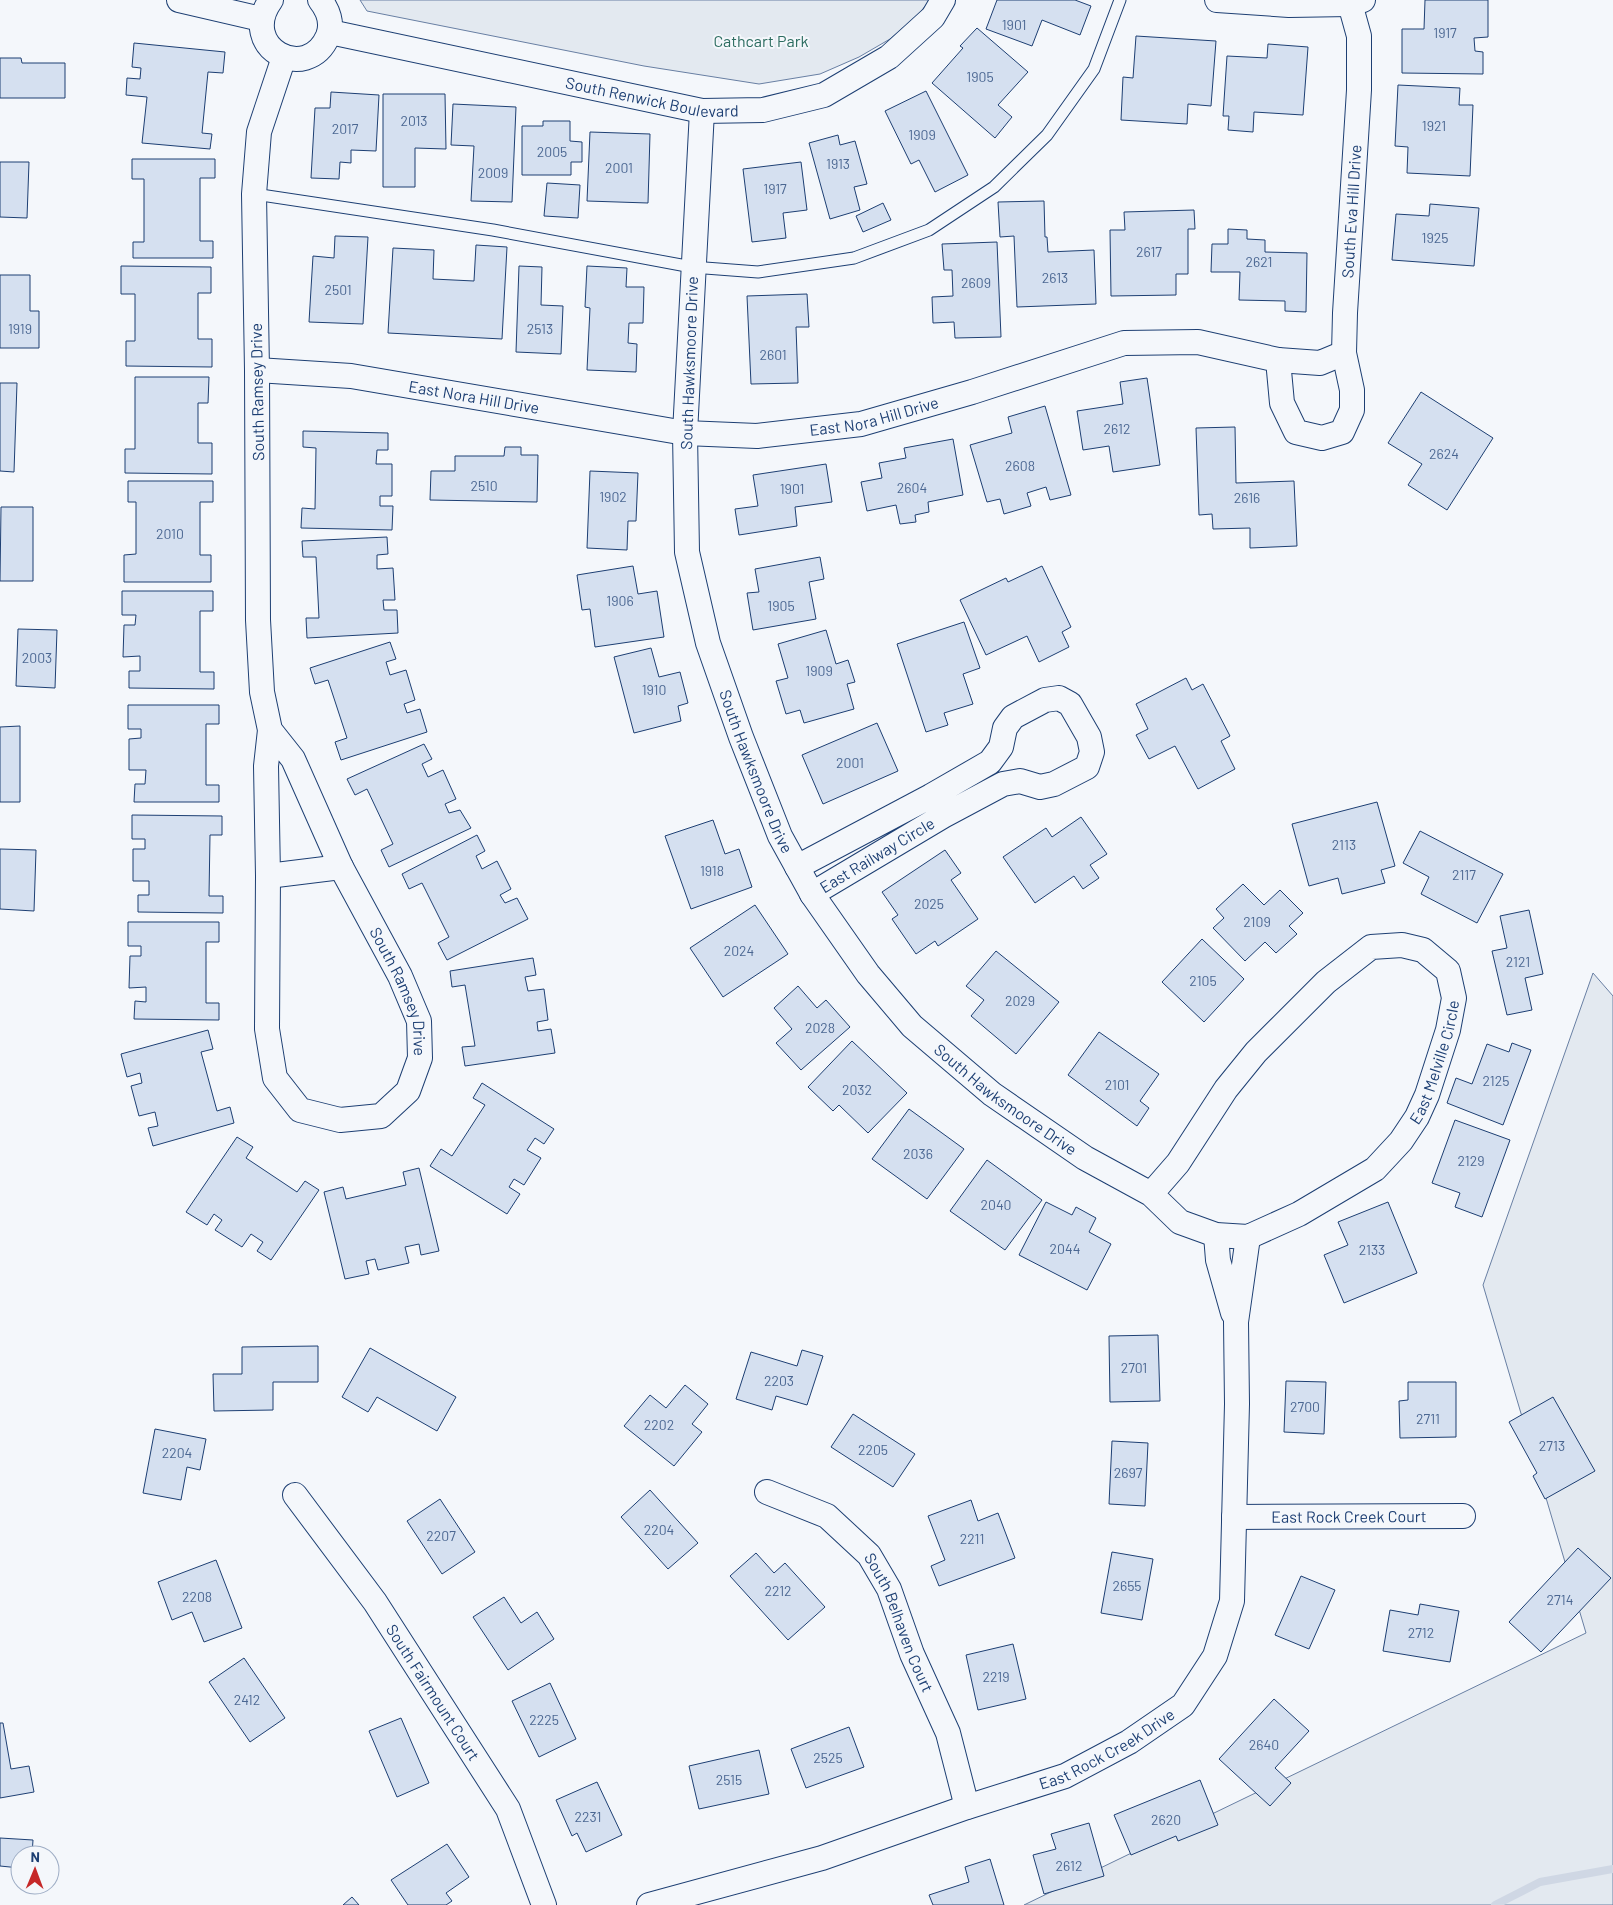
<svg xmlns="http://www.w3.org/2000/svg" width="1613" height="1905" viewBox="0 0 1613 1905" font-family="Barlow,sans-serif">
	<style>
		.green { fill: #e3e9f0; stroke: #687fa3 }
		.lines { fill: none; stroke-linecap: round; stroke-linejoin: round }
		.stream { stroke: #cfd7e4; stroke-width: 8 }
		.building { fill: #d5e0f0; stroke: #1d3f73 }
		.service-casing { stroke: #1d3f73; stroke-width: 13 }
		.minor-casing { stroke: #1d3f73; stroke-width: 26 }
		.service { stroke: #f4f7fb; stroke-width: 11 }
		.minor { stroke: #f4f7fb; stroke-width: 24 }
		.labels { text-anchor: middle; stroke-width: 4; stroke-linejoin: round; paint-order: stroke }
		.number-label { font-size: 14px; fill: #4b6792 }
		.park-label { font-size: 16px; fill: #2c6c60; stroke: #f4f7fb }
		.street-label { font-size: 16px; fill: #1d3f73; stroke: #f4f7fb }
	</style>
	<rect width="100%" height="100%" fill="#f4f7fb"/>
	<path class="green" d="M360,0H930L918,15L890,39L859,57L820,74L759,84L644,66L367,11Z
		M1593,973L1613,996V1905H1024L1586,1633L1483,1285Z"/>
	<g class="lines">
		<path class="stream" d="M1495,1905L1540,1882L1613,1869"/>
	</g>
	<path class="building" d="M997,0H1075L1091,6L1080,35L1042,20L1032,46L986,29Z
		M1425,0H1488V37L1474,38L1475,51L1483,52V74L1402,73V29H1424Z
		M977,28L1028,72L998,105L1012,117L995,138L932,83L963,48L960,46Z
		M1136,36L1216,41L1211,106L1188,104L1187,124L1121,120L1123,77L1133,78Z
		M134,43L225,52L223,73L208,72L202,133L212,134L210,149L142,143L147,97L126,95L127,78L140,79L141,68L132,67Z
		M1268,44L1308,47L1303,115L1254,112L1253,132L1228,130L1229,116H1223L1227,56L1267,58Z
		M0,58H21L22,63H65V98H0Z
		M1398,85L1460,88L1459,105H1473L1470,176L1407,173L1408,147L1395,146Z
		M926,91L968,175L935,192L919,160L911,164L885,111Z
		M331,92L379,95L376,151L351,150V163L340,162L339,179L311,178L315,108H330Z
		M383,94H445L446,149L415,148V187H383Z
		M453,104L516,107L512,202L471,201L474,146L451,145Z
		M543,121H570V141L582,142V162H571V175H522V126H543Z
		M590,132L650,134L648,203L587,201Z
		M838,135L840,145L855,141L867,184L854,187L860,210L830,219L809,143Z
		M132,159H215V178H200V241H213V258H133V242H144V179H132Z
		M0,162H29L27,218L0,217Z
		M801,162L807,210L783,213L786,238L752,242L743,169Z
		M547,183L580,185L578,218L544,216Z
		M1044,201L1045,237H1047L1048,252L1094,250L1096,304L1017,307L1014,236L1000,237L998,202Z
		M883,203L891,220L863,232L856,216Z
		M1430,204L1479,208L1474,266L1392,260L1396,214L1429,216Z
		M1194,210L1195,229H1188V274H1176V295L1111,296L1110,230H1125L1124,212Z
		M1228,229L1247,230V239L1265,240V252L1307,253L1306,312L1285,311V301L1239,300L1240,272H1211L1212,244H1228Z
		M335,236L368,237L363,324L309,322L313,256L334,258Z
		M997,242L1001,337L955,338L954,322L933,323L932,297L953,296L952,270H944L942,244Z
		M476,245L507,247L502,339L388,333L393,248L434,250L433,279L474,281Z
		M121,266L211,267V293H198V339H212V367L126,366V341H135V294H121Z
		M519,266L542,267L541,305L563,306L561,354L516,352Z
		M587,266L627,268L626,287H644L643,323H629L628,343L637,344L636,372L587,370L590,308L585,307Z
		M0,275H30V311H39V348H0Z
		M807,294L809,327H796L798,383L751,384L747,296Z
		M135,377H209L208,403H198V443H212V474L125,473V449H135Z
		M1147,378L1160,465L1113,472L1109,446L1083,450L1077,411L1123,404L1120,382Z
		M0,383H17L14,472L0,471Z
		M1421,392L1493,438L1447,510L1408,485L1422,464L1388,443Z
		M1045,406L1071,495L1050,500L1046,487L1027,493L1031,506L1004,514L1000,499L987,502L970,445L1012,433L1008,417Z
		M1235,427L1236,483L1294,481L1297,546L1250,548V528L1213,529L1212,514L1199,515L1196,428Z
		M303,431L388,433V450H377L376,464H392V496H380V506H393L392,530L301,528L302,508L315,509L316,448L303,447Z
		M953,439L963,495L928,502L929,512L915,515L916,522L900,524L896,505L867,511L861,482L882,478L879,463L906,458L904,448Z
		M505,447H521V455H538L537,502L430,500L431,471H455V456H504Z
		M826,464L832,502L795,507L797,526L739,535L735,509L758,506L753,475Z
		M590,471L638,473L636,521H628L627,550L587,548Z
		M128,481H213V502H200V555H211V582H124V555L136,554V502H128Z
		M1,507H33V581H0Z
		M387,537L388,554L377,555V569L393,568L395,600H383L384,610H397L398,633L307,638L306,618H319L316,557H303L302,541Z
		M820,557L824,579L809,582L816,619L753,630L747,593L759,592L755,569Z
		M633,566L638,594L657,591L664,637L595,647L590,609L582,610L577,575Z
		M1042,566L1071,627L1062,632L1069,647L1039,662L1027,636L986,655L960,600L1006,578L1008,582Z
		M122,591H213V611H200V672H214V689L129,688V671H140V656L123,657L124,625H135L136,615H122Z
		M964,622L980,668L963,674L973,704L944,713L948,725L926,732L897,644Z
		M18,629L57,630L55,688L16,686Z
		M826,630L836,664L848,660L855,682L847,684L854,709L804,723L800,710L786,714L776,681L788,678L778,644Z
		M390,642L396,659L386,662L390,675L406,670L415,700L404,704L407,713L420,709L427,732L341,760L335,742L347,738L328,680L315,684L310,668Z
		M651,648L659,677L680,672L688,703L678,706L681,721L634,733L614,657Z
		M1186,678L1192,690L1203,684L1230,736L1221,741L1235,769L1198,789L1175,746L1149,759L1136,735L1148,729L1136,704Z
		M128,705H219V724H206V785H219V802H134L135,784H145L146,770H129V739L141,738V729H128Z
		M877,723L898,771L823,804L802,755Z
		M20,726V802H0V727Z
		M424,744L432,759L422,764L428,777L443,770L456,799L445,804L449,813L460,810L471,828L389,867L381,850L393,844L367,789L355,795L347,779Z
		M1377,802L1395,866L1381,870L1385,883L1342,894L1338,878L1309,886L1292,824Z
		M132,815L222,816V835H210L209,896H223V913L138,912V895H149V881H133V849H145V839H132Z
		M1081,817L1107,854L1090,865L1099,878L1083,889L1074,876L1035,903L1003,857L1046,828L1052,837Z
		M713,820L725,854L739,849L752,887L691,909L665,836Z
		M1420,831L1503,874L1477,923L1421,894L1429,877L1403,863Z
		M477,835L485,851L476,856L482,869L497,861L511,889L500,895L505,903L517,898L528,919L447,960L438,943L449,937L422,883L409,889L402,874Z
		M0,849L36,850L34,911L0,909Z
		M945,850L961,873L951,880L978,919L938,946L935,941L916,954L892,919L898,915L882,892Z
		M1243,884L1264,905L1280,890L1303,913L1289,926L1297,934L1276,953L1265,942L1245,961L1213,928L1224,918L1216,909Z
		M755,905L788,954L723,997L690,948Z
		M1529,910L1543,974L1525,978L1532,1010L1507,1015L1492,951L1507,948L1500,916Z
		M128,922H219V942H206V1003H219V1020L134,1019L135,1001L146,1002V987L129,988L130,956H141V946H128Z
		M1202,939L1244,979L1204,1022L1162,982Z
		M996,951L1059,1002L1016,1054L971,1016L984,1000L966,986Z
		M533,958L536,975L525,977L528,991L544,989L548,1020L537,1022L538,1031L551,1029L555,1053L465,1066L462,1047L475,1046L465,985L452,987L450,971Z
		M798,986L817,1008L826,1000L850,1027L801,1070L776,1043L792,1029L774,1008Z
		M208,1030L213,1049L201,1052L217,1111L230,1107L234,1123L153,1146L148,1128L158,1126L155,1112L139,1116L131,1086L142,1083L140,1073L127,1077L121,1054Z
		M1099,1032L1159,1074L1140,1101L1149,1108L1137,1126L1068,1075Z
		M852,1041L907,1093L868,1133L839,1105L833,1111L808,1087Z
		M1512,1043L1531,1050L1503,1125L1447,1103L1456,1078L1472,1084L1487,1044L1509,1052Z
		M482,1083L554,1129L544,1144L535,1138L527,1150L541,1158L524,1185L514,1179L509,1187L520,1194L507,1214L430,1166L441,1149L452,1156L485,1105L473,1098Z
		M909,1109L964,1149L927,1199L872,1159Z
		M1455,1120L1510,1140L1482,1217L1455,1207L1460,1193L1432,1183Z
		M237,1137L253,1147L246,1158L297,1192L305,1181L319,1190L271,1260L257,1251L263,1242L251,1234L242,1247L215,1230L222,1220L214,1214L207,1225L186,1212Z
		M987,1160L1042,1200L1005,1250L950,1211Z
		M419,1168L439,1251L421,1255L419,1244L405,1247L409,1263L378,1270L375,1259L366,1261L369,1274L345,1279L324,1192L343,1187L346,1199L406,1185L403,1172Z
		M1046,1202L1072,1215L1076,1207L1096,1218L1089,1232L1111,1244L1087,1290L1019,1255Z
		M1388,1202L1417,1273L1344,1303L1324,1255L1348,1245L1338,1222Z
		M1158,1335L1160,1401L1110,1402L1109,1336Z
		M318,1346V1382H273V1410L214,1411L213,1374H242V1347Z
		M370,1348L456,1397L437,1431L377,1397L368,1412L342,1397Z
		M802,1350L823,1356L807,1405L776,1396L772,1410L736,1399L751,1352L797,1366Z
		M1286,1381L1326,1382L1324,1434L1284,1432Z
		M1408,1382H1456V1437L1400,1438L1399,1401L1408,1400Z
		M685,1385L708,1404L692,1424L702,1432L674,1466L624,1426L650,1395L666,1408Z
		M1553,1397L1595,1471L1545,1499L1533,1476L1537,1473L1509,1422Z
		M853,1414L915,1454L893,1487L831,1447Z
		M155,1429L206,1439L200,1470L187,1467L181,1500L143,1493Z
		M1112,1441L1148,1443L1145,1506L1109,1504Z
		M650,1490L698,1543L668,1569L621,1517Z
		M440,1499L475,1552L442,1574L407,1521Z
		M971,1500L978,1521L998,1513L1015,1558L939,1586L931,1566L945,1560L928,1516Z
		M1578,1548L1611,1578L1541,1652L1509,1622Z
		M1112,1552L1153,1559L1142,1620L1101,1613Z
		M756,1553L774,1573L785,1563L825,1607L788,1640L730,1576Z
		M216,1560L242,1628L204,1642L192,1612L172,1620L158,1582Z
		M1301,1576L1335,1590L1309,1649L1275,1635Z
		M504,1597L521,1623L537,1612L554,1639L508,1670L473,1617Z
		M1420,1604L1459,1611L1450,1662L1383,1651L1390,1610L1418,1615Z
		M1013,1644L1026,1699L978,1710L966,1655Z
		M244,1658L285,1718L250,1742L209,1682Z
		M550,1683L576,1739L539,1757L512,1701Z
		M1274,1699L1309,1731L1275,1768L1291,1783L1270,1806L1219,1759Z
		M401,1718L429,1783L397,1797L369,1731Z
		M0,1723H3L11,1769L29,1766L34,1792L0,1798Z
		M849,1727L864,1767L806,1788L791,1749Z
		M759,1750L769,1794L699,1809L689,1766Z
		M1200,1780L1218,1825L1178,1841L1176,1836L1131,1855L1114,1815Z
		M597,1782L622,1835L586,1852L577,1833L572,1836L556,1800Z
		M1089,1823L1104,1876L1044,1894L1033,1855L1056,1849L1051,1834Z
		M0,1838L33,1840L32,1855H20V1868L0,1866Z
		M447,1844L469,1877L446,1893L452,1901L446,1905H408L391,1880Z
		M990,1859L1004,1905H933L929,1895L969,1882L965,1867Z
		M352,1897L359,1905H343Z"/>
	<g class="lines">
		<defs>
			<path id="service" d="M254,194L493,230L692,267L758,272L854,258L929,230L994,187L1047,135L1094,69L1120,0"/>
			<g id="minor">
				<path d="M179,0L261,19"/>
				<path d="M271,0C237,47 307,85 328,36C333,23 328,10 320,0"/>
				<path d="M1217,0L1289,5L1350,4L1363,0"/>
				<path id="s1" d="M330,32L702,111L763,110L824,95L889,57L933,17L943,0"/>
				<path id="s2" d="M702,111L685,433L687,552L708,643L741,737L780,836L812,894L868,974L912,1026L992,1094L1085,1158L1151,1194L1180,1222L1216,1235L1248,1237L1299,1214L1375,1169L1401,1141L1417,1117L1427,1095L1448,1030L1454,998L1448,971L1423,950L1402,945L1371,947L1326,982L1256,1052L1226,1089L1178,1163L1151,1194"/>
				<path id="s3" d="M1278,360L1320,363L1344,353L1345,313L1359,90V36L1349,0"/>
				<path id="s4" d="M257,370L351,376L685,433L757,436L861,424L972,392L1124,343L1198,342L1278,360L1282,403L1296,432L1322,438L1342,432L1352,410V390L1344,353"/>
				<path id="s5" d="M270,730L293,759L341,867L400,976L419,1021L420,1058L408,1091L381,1116L340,1120L300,1110L275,1078L267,1029L268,876L266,766L270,730L262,692L258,620L257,370L254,194L259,132L284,57"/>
				<path d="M797,867L931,796L990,762L1001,747L1005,728L1013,717L1045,700L1059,698L1070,704L1089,737L1092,752L1087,767L1054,784L1040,787L1020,781L1003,784L943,816L812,894"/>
				<path d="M268,876L341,867"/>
				<path d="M1216,1235L1218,1260L1233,1313"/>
				<path id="s6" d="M767,1492L827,1516L869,1555L889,1589L912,1654L948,1733L967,1807"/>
				<path id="s7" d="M295,1495L375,1602L508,1809L544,1905"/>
				<path id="s8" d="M1234,1517L1463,1516"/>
				<path id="s9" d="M649,1905L822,1858L967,1807L1065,1776L1129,1742L1183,1705L1215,1656L1232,1601L1237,1404L1236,1322L1248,1237"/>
			</g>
		</defs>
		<use href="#service" class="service-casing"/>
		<use href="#minor" class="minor-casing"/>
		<use href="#service" class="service"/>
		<use href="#minor" class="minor"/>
	</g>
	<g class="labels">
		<g class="number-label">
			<text x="1014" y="30">1901</text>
			<text x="1445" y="38">1917</text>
			<text x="980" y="82">1905</text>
			<text x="414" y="126">2013</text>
			<text x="1434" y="131">1921</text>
			<text x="345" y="134">2017</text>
			<text x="922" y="140">1909</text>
			<text x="552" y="157">2005</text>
			<text x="838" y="169">1913</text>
			<text x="619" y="173">2001</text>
			<text x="493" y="178">2009</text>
			<text x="775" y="194">1917</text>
			<text x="1435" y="243">1925</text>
			<text x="1149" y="257">2617</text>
			<text x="1259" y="267">2621</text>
			<text x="1055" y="283">2613</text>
			<text x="976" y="288">2609</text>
			<text x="338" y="295">2501</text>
			<text x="20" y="334">1919</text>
			<text x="540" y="334">2513</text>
			<text x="773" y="360">2601</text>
			<text x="1117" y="434">2612</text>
			<text x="1444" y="459">2624</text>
			<text x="1020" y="471">2608</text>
			<text x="484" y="491">2510</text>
			<text x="912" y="493">2604</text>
			<text x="792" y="494">1901</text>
			<text x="613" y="502">1902</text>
			<text x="1247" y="503">2616</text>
			<text x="170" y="539">2010</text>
			<text x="620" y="606">1906</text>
			<text x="781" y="611">1905</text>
			<text x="37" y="663">2003</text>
			<text x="819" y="676">1909</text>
			<text x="654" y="695">1910</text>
			<text x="850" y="768">2001</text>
			<text x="1344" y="850">2113</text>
			<text x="712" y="876">1918</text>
			<text x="1464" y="880">2117</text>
			<text x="929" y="909">2025</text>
			<text x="1257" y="927">2109</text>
			<text x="739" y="956">2024</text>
			<text x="1518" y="967">2121</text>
			<text x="1203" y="986">2105</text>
			<text x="1020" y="1006">2029</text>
			<text x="820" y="1033">2028</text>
			<text x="1496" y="1086">2125</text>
			<text x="1117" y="1090">2101</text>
			<text x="857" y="1095">2032</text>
			<text x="918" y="1159">2036</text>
			<text x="1471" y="1166">2129</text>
			<text x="996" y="1210">2040</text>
			<text x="1065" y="1254">2044</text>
			<text x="1372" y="1255">2133</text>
			<text x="1134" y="1373">2701</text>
			<text x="779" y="1386">2203</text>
			<text x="1305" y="1412">2700</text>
			<text x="1428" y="1424">2711</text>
			<text x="659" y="1430">2202</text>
			<text x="1552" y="1451">2713</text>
			<text x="873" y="1455">2205</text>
			<text x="177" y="1458">2204</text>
			<text x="1128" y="1478">2697</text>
			<text x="659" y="1535">2204</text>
			<text x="441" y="1541">2207</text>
			<text x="972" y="1544">2211</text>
			<text x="1127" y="1591">2655</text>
			<text x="778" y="1596">2212</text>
			<text x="197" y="1602">2208</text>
			<text x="1560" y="1605">2714</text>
			<text x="1421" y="1638">2712</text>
			<text x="996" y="1682">2219</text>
			<text x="247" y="1705">2412</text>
			<text x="544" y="1725">2225</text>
			<text x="1264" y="1750">2640</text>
			<text x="828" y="1763">2525</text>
			<text x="729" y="1785">2515</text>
			<text x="588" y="1822">2231</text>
			<text x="1166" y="1825">2620</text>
			<text x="1069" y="1871">2612</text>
		</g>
		<g class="park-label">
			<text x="761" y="47">Cathcart Park</text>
		</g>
		<g class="street-label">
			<text dy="6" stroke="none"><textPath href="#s1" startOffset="329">South Renwick Boulevard</textPath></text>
			<text dy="6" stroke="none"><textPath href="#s3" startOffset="210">South Eva Hill Drive</textPath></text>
			<text transform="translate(689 363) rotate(-88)" y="6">South Hawksmoore Drive</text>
			<text transform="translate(257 392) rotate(-91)" y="6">South Ramsey Drive</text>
			<text dy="6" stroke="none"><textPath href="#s4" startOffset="219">East Nora Hill Drive</textPath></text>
			<text dy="6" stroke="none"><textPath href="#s4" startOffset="624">East Nora Hill Drive</textPath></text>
			<text dy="6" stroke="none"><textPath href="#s2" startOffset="672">South Hawksmoore Drive</textPath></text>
			<text transform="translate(877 855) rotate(-31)" y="6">East Railway Circle</text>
			<text dy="6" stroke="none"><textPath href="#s5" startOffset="294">South Ramsey Drive</textPath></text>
			<text dy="6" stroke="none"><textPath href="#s2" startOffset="1646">East Melville Circle</textPath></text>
			<text dy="6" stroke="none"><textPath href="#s2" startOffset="1092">South Hawksmoore Drive</textPath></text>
			<text dy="6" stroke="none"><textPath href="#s8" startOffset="115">East Rock Creek Court</textPath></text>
			<text dy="6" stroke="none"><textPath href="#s6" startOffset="196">South Belhaven Court</textPath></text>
			<text dy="6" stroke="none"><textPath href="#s7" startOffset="241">South Fairmount Court</textPath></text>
			<text dy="6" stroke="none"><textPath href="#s9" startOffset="485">East Rock Creek Drive</textPath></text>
		</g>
	</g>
	<g transform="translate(35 1870) rotate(1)"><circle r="24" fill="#f4f7fb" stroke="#9eadc5"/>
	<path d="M0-4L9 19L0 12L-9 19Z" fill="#c62828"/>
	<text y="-8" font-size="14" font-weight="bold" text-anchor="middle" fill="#1d3f73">N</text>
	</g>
</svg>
